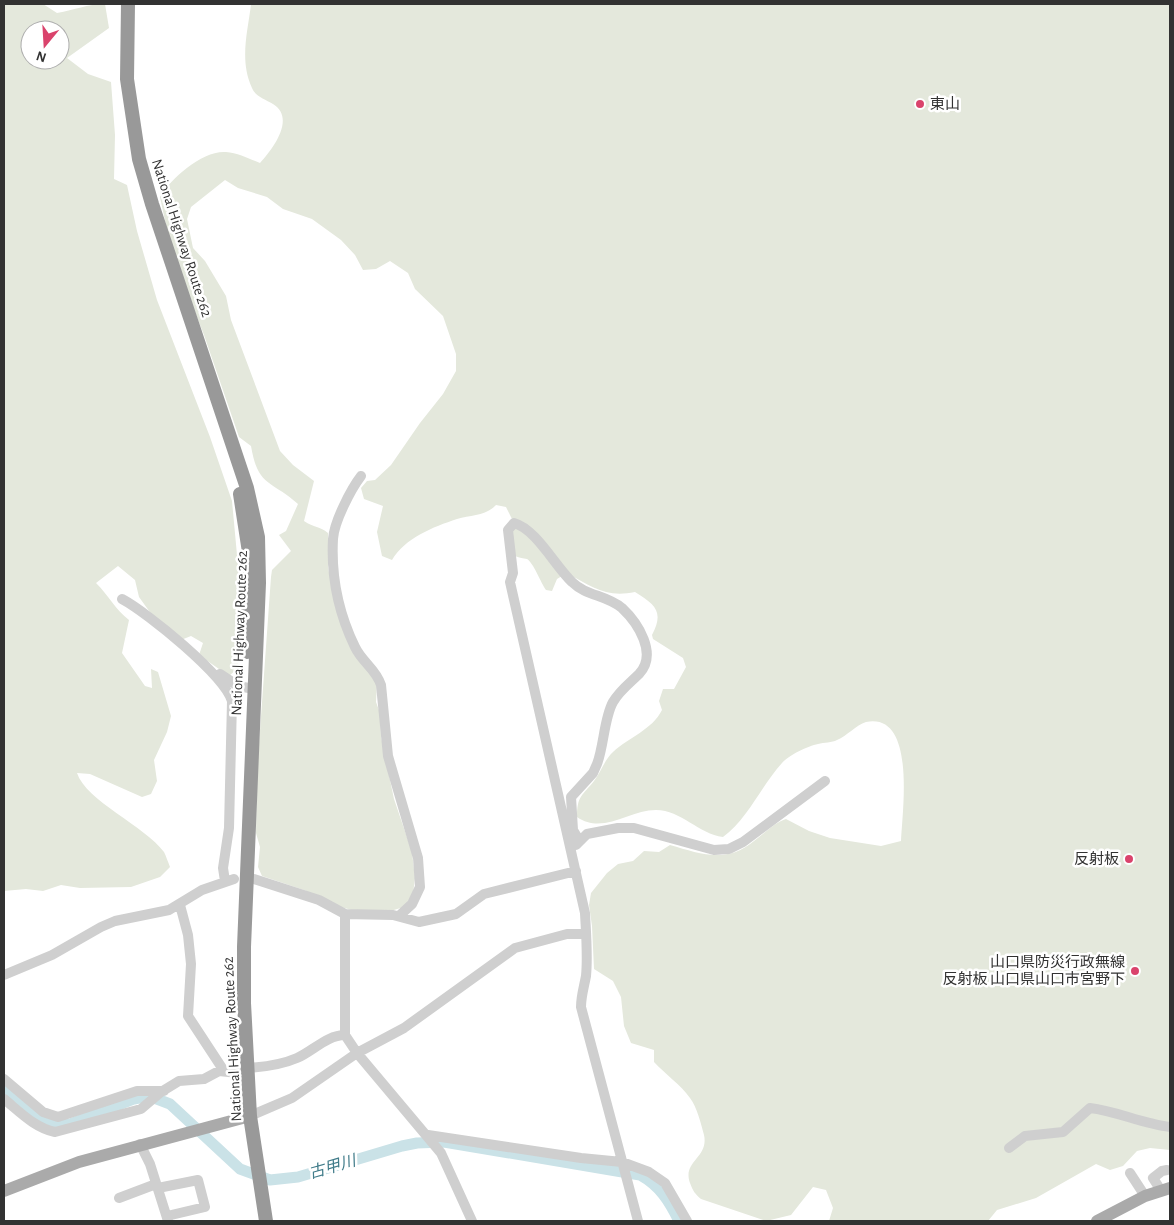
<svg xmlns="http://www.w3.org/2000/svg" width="1174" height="1225" viewBox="0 0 1174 1225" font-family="'Alegreya Sans','Noto Sans JP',sans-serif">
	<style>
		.green { fill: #e4e8dc; fill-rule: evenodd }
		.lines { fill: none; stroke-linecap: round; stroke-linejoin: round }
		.river { stroke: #cae2e7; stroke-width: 11 }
		.minor { stroke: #cfcfcf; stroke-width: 10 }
		.major { stroke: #aaa; stroke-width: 12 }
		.highway { stroke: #999; stroke-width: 14 }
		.poi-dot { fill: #da436c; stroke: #fff; stroke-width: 2 }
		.labels { text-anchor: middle; stroke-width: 5; stroke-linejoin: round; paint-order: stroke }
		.poi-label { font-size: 15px; fill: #323232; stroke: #fff; text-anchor: end }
		.street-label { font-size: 15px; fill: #323232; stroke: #fff }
		.water-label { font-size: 16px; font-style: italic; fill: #417c8a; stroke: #fff }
	</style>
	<rect width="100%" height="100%" fill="#fff"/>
	<path class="green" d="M4,4H43L57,13C75,10 87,4 105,4L109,28L67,58L88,74L111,82L115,135L114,179L127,185L137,231L157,300L210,437L232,501L241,598L238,668L229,676L199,655L203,643L191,636L181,640L152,615L139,597L135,580L118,566L96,583C109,596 115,609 129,620L122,653L145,686L152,688L151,669L158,672L171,716L167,732L154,760L157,781L151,794L142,797L90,774L77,773C86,801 145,826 164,852C166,856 168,862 170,867L160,877L131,887L80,888L61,885L43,891L26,889L4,891ZM30,30H60V60H30Z
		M251,4H1170V1150L1150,1148L1137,1151L1123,1166L1110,1170L1096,1164L1036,1198L997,1210L988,1221H829L833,1208L826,1190L813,1187L791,1215L766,1221L701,1199C695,1194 693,1191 690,1183C682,1161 709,1158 704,1135C701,1124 697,1107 690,1098C681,1085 665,1074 654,1062V1050L631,1043L624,1026L621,997L613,981L594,969L592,926L589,905L591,893L607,873L618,864L633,861L644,851L659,852L670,845C701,854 727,864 754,841C765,833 774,823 786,819L809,831L830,838L881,846L901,841C902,813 917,712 866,722C856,725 847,736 837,740C832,743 824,742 818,744C808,746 789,755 782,763C761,786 748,819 723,837C699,834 681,810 656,810C629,810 603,835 577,817C577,796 582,796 594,781C601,772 605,759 613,752C629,737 652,730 662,710L659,701L663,689H674L686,667L683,658L653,639L652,635C664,612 656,605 635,592C606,598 592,587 567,573L557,579L552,591L546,590C541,583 533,562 527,559C523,558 520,558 515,556L511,533L512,519L506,507L496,505C486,516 471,515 457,519C433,527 405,538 392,560L382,556L377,532L383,506L364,499L361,488L367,481L375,480L391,465L420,423L443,394L456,371V354L443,316L415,289L408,273L390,261L376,269L363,270L355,255L341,240L312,219L283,209L267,197L238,188L225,180L191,207L187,219L193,248L205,261L226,296L231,320L280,451L293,465L314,481L304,521C314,528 320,526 328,533V567L335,605L377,682L376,702L380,713L381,737L394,799L412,852L415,878L413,894L404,907L387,912L355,911L341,907L304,890L262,876L258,867L260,847L256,833L257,772L271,577L272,570L291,551L279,535L286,531L298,504C272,480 258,488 251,446L239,437L204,335L172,254L160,197C171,178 203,150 226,152C238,153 250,159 260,163C273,149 296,118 273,104C265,99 256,97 252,88C239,60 248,31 251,4Z"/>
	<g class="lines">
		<path class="river" d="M4,1089L43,1119L55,1124H70L134,1099L149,1096L170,1104L240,1169L270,1180L298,1177L402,1146L417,1143L444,1142L640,1175C660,1186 669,1201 679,1221"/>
		<path class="minor" d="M361,476C351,489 334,522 333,539C331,576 339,614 355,647C362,662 376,669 381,685L388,756L418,858L420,887L412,904L399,916
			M122,599C148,613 224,675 232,701L229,828L223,868L225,881
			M220,674L238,686L254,689
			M579,840L573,830L571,797L593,773L597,764C604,746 604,718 613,702C620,690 630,683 639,674C658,654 638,623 622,608C607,595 586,596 572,582C555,566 536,529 514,523L508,530L513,573L510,582L585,913C586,933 588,956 586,976C584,987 581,996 581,1007L638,1221
			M576,845L587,834L618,828H634L714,850L729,849L743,842L825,781
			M254,879L319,900L345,914L393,915L419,922L456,914L484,894L576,871
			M180,905L188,935L191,964L188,1016L224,1071
			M345,914V1035L357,1053L441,1153L472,1221
			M4,975L52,955L101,927L115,921L169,910L202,890L234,879
			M247,1068C264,1067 281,1065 297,1058C313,1051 327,1035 345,1035
			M4,1079L43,1112L58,1117L137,1091H164
			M4,1099C20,1112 35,1128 55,1132L141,1109L161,1092L179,1081L204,1079L219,1071L238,1073
			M250,1116L292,1098L357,1053L404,1028L515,948L567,934H585
			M428,1135L581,1158L622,1162L649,1172L665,1183L687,1221
			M140,1144L150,1164L168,1221
			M1009,1148L1025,1136L1063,1132L1090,1108C1117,1111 1142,1124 1170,1127
			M1130,1173L1145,1196
			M158,1188L198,1180L205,1207L167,1216
			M1160,1189L1153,1178L1162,1171L1167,1170
			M119,1198L156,1184"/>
		<path class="major" d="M4,1191L79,1162L250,1116
			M1097,1221L1145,1196L1170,1188"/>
		<path class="highway" d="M128,4L127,79L139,159L152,204L247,488L258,537L259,583L244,947V1003L250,1116L266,1221
			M240,494L249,552L247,652"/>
	</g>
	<g class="poi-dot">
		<circle cx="920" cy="104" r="5"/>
		<circle cx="1129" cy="859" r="5"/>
		<circle cx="1135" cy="971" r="5"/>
	</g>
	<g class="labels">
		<g class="poi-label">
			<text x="930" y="109" text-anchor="start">東山</text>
			<text x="1119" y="864">反射板</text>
			<text x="1125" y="967">山口県防災行政無線<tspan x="1125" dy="17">反射板 山口県山口市宮野下</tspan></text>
		</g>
		<g class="street-label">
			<text transform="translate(182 238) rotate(72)" y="5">National Highway Route 262</text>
			<text transform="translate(239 633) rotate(-88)" y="5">National Highway Route 262</text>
			<text transform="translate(232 1039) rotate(-93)" y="5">National Highway Route 262</text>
		</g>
		<g class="water-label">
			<text transform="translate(332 1166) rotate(-16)" y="6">古甲川</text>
		</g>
	</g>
	<rect width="1174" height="1225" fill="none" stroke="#323232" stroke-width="10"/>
	<g transform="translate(45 45) rotate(198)"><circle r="24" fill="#ffffff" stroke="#adadad"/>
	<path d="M0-4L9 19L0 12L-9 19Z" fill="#da436c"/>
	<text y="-8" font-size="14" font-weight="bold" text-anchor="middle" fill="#323232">N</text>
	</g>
</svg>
